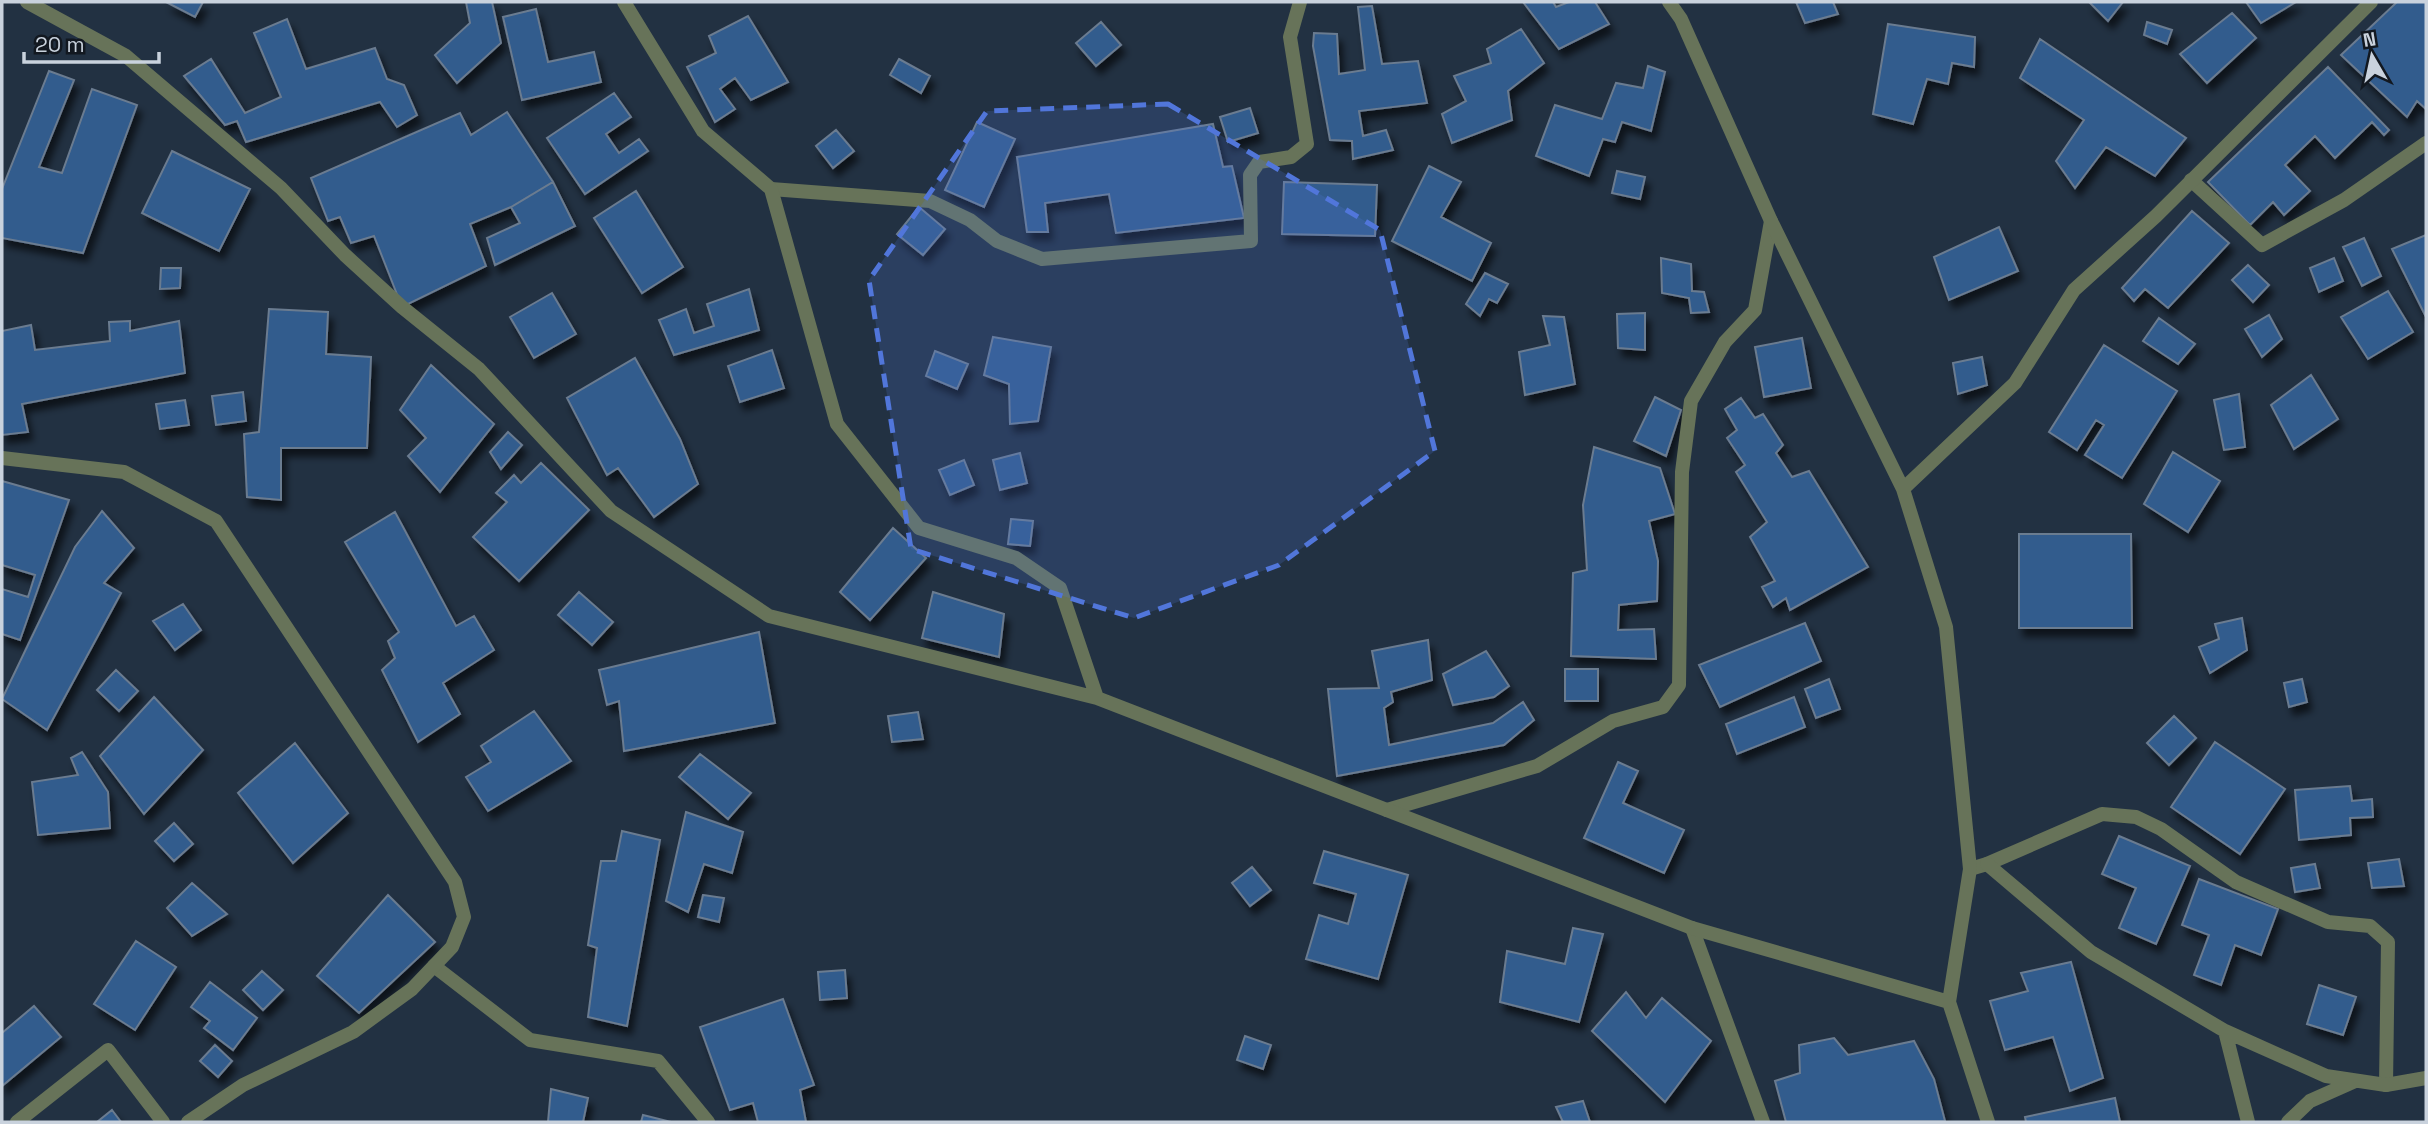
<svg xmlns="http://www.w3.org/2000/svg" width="2428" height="1124" viewBox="0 0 2428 1124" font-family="'Space Grotesk',sans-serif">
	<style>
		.building { fill: #305b8d; stroke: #6b7b90; stroke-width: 2; filter: url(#shadow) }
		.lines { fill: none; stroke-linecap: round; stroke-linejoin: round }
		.service { stroke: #677359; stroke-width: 14 }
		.minor { stroke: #677359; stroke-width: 14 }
		.marked { fill: #5176da; fill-opacity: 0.2; stroke: #5176da; stroke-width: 5; stroke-dasharray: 14 9; stroke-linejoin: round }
	</style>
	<defs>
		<filter id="shadow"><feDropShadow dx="4.5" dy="8" stdDeviation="3.5" flood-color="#0009"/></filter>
	</defs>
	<rect width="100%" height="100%" fill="#223142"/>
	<path class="building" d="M166,2H203L195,17Z
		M466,2H492L501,43L457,83L435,55L470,23Z
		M1523,2H1553L1556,7L1569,2H1595L1609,24L1559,49Z
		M1796,2H1833L1838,14L1805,23Z
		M2089,2H2123L2108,21Z
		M2246,2H2296L2261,23Z
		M2397,2H2426V109L2417,101L2407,117L2341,55Z
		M1372,6L1382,64L1418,61L1427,103L1359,111L1363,136L1386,130L1393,150L1353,159L1352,141L1330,140L1313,46L1314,33L1337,34L1339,74L1365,70L1358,7Z
		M536,9L548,62L594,52L601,82L522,100L503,17Z
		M2232,13L2256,38L2207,83L2180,54Z
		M748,16L788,82L751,100L735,78L720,89L735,109L715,122L687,67L716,53L709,36Z
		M287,19L306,69L375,48L387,79L404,85L417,115L397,127L380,102L246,142L237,121L225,125L184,76L211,59L245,113L281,97L254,33Z
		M1101,22L1121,45L1096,66L1076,43Z
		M2147,22L2172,30L2167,44L2144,35Z
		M1888,24L1975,37L1974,67L1952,63L1948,84L1927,79L1913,124L1873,114Z
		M1521,29L1544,63L1508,91L1512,120L1452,143L1442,114L1466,101L1454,76L1491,63L1487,49Z
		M2040,39L2186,138L2155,176L2106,147L2075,188L2056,161L2084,120L2020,78Z
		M899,59L930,76L921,93L890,75Z
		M1648,66L1665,72L1651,131L1622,122L1615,142L1603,139L1589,176L1536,156L1555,105L1602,119L1616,83L1643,88Z
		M2328,67L2389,130L2384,135L2372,122L2335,158L2315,136L2285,165L2310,191L2284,215L2273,202L2250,225L2208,182Z
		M49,71L74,80L39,167L62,173L92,89L137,105L83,253L2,238V189Z
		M614,93L631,117L606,134L619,153L639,139L648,151L585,194L547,138Z
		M1250,108L1258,133L1228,142L1220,117Z
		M507,112L553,182L511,207L470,224L486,266L402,307L374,236L351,243L340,217L328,221L311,178L460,113L471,135Z
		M977,122L1015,139L984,207L945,190Z
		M1213,124L1223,167L1232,166L1244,218L1116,233L1109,194L1045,203L1048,232H1027L1017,157Z
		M836,130L854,151L833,168L816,146Z
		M172,151L250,189L219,251L142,213Z
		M1429,166L1461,182L1441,217L1491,243L1472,281L1392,241Z
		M1617,171L1645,177L1640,199L1612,193Z
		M553,182L575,226L495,265L487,238L520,223L511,207Z
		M1284,182L1377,185L1375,236L1282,234Z
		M636,191L683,267L642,293L594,218Z
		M919,207L945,229L923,255L897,234Z
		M2192,211L2229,243L2168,308L2145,289L2134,301L2122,288Z
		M1999,227L2018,271L1949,300L1934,257Z
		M2426,235V314L2425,315L2392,249Z
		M2364,238L2381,276L2362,286L2343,247Z
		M1661,258L1691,264L1692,291L1704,292L1709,312L1691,313L1689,298L1662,293Z
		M2334,258L2343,281L2319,292L2310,268Z
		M2248,265L2269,285L2253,302L2232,280Z
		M161,268H181L180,288L160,289Z
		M1485,273L1508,284L1497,303L1489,299L1480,316L1466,304Z
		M749,289L759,330L674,355L659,320L686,309L694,333L714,326L707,304Z
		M2388,291L2413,332L2368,359L2341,317Z
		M552,293L576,334L534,358L510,317Z
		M269,309L328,312L326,354L371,357L367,448H281V500L247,497L244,434L259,432Z
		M1645,313V350L1618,348L1617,314Z
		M2269,315L2282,339L2262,357L2245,329Z
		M1543,316L1564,317L1575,384L1525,395L1519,352L1550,345Z
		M2159,318L2195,344L2178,364L2143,341Z
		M130,321V331L179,321L185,373L22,404L28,432L2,435V331L31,325L35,350L110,341L109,322Z
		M993,337L1051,347L1038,421L1010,424L1009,384L984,375Z
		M1802,338L1811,388L1764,397L1755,347Z
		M2104,345L2177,391L2122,478L2085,455L2104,425L2096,420L2077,450L2049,432Z
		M772,350L784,388L740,402L728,366Z
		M935,351L968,364L957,389L926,376Z
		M1982,357L1987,385L1958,394L1953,363Z
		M635,358L680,439L698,484L654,517L618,468L607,475L567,398Z
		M431,365L494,424L440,492L408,456L426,438L400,410Z
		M2311,375L2338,419L2294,449L2271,405Z
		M243,392L246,421L216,425L212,396Z
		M2239,394L2245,447L2224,450L2214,400Z
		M1655,397L1681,410L1666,456L1634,441Z
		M1741,398L1755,418L1763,414L1783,445L1776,453L1792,477L1809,471L1868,567L1790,610L1786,598L1773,607L1762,587L1775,581L1750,537L1767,522L1736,472L1745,465L1727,438L1737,430L1725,409Z
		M185,400L189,425L160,429L156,404Z
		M508,432L522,445L501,469L490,452Z
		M1594,447L1660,468L1675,514L1649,521L1658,561L1657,601L1619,605L1618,630L1654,629L1656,659L1571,656L1573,573L1587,570L1583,505Z
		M2173,452L2220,481L2188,532L2144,504Z
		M1020,453L1027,483L1000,490L993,460Z
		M964,460L974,485L950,495L939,470Z
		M541,463L589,510L519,581L473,537L507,502L496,493L514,475L521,483Z
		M2,481L69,500L20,640L2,634V589L28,597L35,575L2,565Z
		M102,511L134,548L104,583L121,593L47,730L2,699L75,547Z
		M395,512L456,626L474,616L494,650L443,683L460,714L418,742L382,670L395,658L388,641L399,632L345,542Z
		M1011,519L1033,521L1030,546L1008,544Z
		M893,528L926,558L870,620L840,592Z
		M2019,534H2131L2132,628H2019Z
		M579,592L613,622L592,645L558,615Z
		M933,592L1004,614L999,657L922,638Z
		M183,604L201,630L175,650L153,621Z
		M2242,618L2247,650L2210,673L2199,647L2219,639L2215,624Z
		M1805,623L1821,661L1720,707L1699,665Z
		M759,632L775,723L624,751L619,701L607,705L599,670Z
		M1428,640L1432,680L1391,692L1393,702L1384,708L1389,745L1493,723L1523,702L1534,720L1504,745L1337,776L1328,689L1379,688L1372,651Z
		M1486,651L1509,686L1494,697L1453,705L1443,674Z
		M1565,669H1598V701H1565Z
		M116,670L138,691L119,711L97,690Z
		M1829,679L1840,709L1816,718L1805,689Z
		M2302,679L2307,702L2289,707L2284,683Z
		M154,697L203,750L144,814L100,756Z
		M1794,697L1805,727L1737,754L1726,724Z
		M534,711L571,761L488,811L466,777L491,762L481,746Z
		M918,712L923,739L892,742L888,716Z
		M2174,716L2196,738L2169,765L2147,743Z
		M2215,742L2285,789L2240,854L2171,807Z
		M295,743L348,813L293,863L238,793Z
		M82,752L108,792L110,828L38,835L32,782L78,775L71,758Z
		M700,754L751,793L728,819L679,777Z
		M1618,762L1638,771L1623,803L1684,830L1664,873L1584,838Z
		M2350,786L2352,801L2372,799L2373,817L2350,818L2351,835L2299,840L2295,790Z
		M686,812L743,832L732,873L704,864L688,912L666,901Z
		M174,823L193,844L174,861L155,841Z
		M622,831L660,840L627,1026L588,1017L597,948L588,945L601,861H616Z
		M2119,836L2190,866L2156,944L2119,928L2136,888L2102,874Z
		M1324,851L1408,875L1378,979L1306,959L1319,915L1348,924L1356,894L1314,883Z
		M2399,859L2404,886L2372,888L2368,863Z
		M2315,864L2320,888L2295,892L2291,868Z
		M1252,867L1271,890L1250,906L1232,883Z
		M2199,879L2278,909L2261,955L2235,945L2221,985L2194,975L2209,935L2182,925Z
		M192,883L227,914L192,936L167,908Z
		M388,895L435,942L359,1013L317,976Z
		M703,895L724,898L719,922L698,917Z
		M1573,928L1603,934L1579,1022L1500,1002L1507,951L1565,964Z
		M136,941L176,967L135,1030L94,1004Z
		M2071,962L2103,1078L2070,1091L2053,1037L2005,1050L1990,1001L2028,991L2021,973Z
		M845,970L847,998L820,1000L818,972Z
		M262,971L283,990L263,1010L243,990Z
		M210,982L257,1018L233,1050L204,1028L210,1021L191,1007Z
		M2319,985L2356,997L2343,1035L2307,1024Z
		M1626,992L1646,1018L1662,998L1711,1041L1665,1102L1592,1031Z
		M783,999L814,1085L800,1090L806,1122H758L753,1103L730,1110L700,1027Z
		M34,1006L61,1037L2,1086V1033Z
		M1245,1036L1271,1045L1263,1069L1237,1060Z
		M1834,1038L1848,1055L1914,1041L1934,1079L1945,1121L1786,1122L1775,1081L1800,1073L1799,1045Z
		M215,1045L232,1061L218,1077L200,1061Z
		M551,1089L588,1098L583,1122H548Z
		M2115,1098L2120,1122H2026L2025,1117Z
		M1583,1101L1590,1122H1563L1556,1107Z
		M112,1110L121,1122H97Z
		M643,1115L671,1122H641Z"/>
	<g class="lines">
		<path class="service" d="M2191,180L2262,245L2344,200L2426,143
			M771,189L930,201L970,220L997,241L1042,259L1251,241L1250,175L1259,162L1291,157L1307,144L1290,37L1300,2
			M1387,810L1537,766L1613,721L1663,707L1679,685L1682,472L1691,401L1725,342L1755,310L1771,221
			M1970,869L1987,864L2102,814L2136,817L2161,829L2236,882L2328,922L2370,926L2388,942L2386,1085
			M1692,928L1763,1122
			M434,966L530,1040L658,1061L708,1122
			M17,1122L108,1050L163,1122"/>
		<path class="minor" d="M27,2L126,56L281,188L345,255L402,307L479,369L611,511L769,616L1097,698L1692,928L1949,1002
			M624,2L703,131L771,189L837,424L919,528L1016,558L1060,588L1097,698
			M1669,2L1681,19L1771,221L1903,489
			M2,458L124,472L216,521L455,882L464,917L452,947L412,989L353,1032L243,1085L188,1122
			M1987,864L2091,952L2225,1031L2248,1122
			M2225,1031L2326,1076L2386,1085L2426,1078
			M1988,1122L1949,1002L1970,869L1946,627L1903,489L2015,383L2074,290L2156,216L2371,2
			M2288,1122L2310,1101L2355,1081"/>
	</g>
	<path class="marked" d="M1168,104L1380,230L1435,451L1279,565L1134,618L911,549L869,280L987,111Z"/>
	<rect width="2428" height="1124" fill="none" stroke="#c9d2dd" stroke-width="7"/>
	<g transform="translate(2372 56) rotate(351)" stroke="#121820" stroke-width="5" paint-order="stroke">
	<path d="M0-5L12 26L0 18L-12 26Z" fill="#c9d2dd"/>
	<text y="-10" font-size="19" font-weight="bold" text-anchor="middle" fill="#c9d2dd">N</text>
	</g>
	<path d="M24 52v10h135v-10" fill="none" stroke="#c9d2dd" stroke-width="3.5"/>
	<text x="35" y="52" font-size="21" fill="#c9d2dd" stroke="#121820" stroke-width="5" paint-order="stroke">20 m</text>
</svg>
